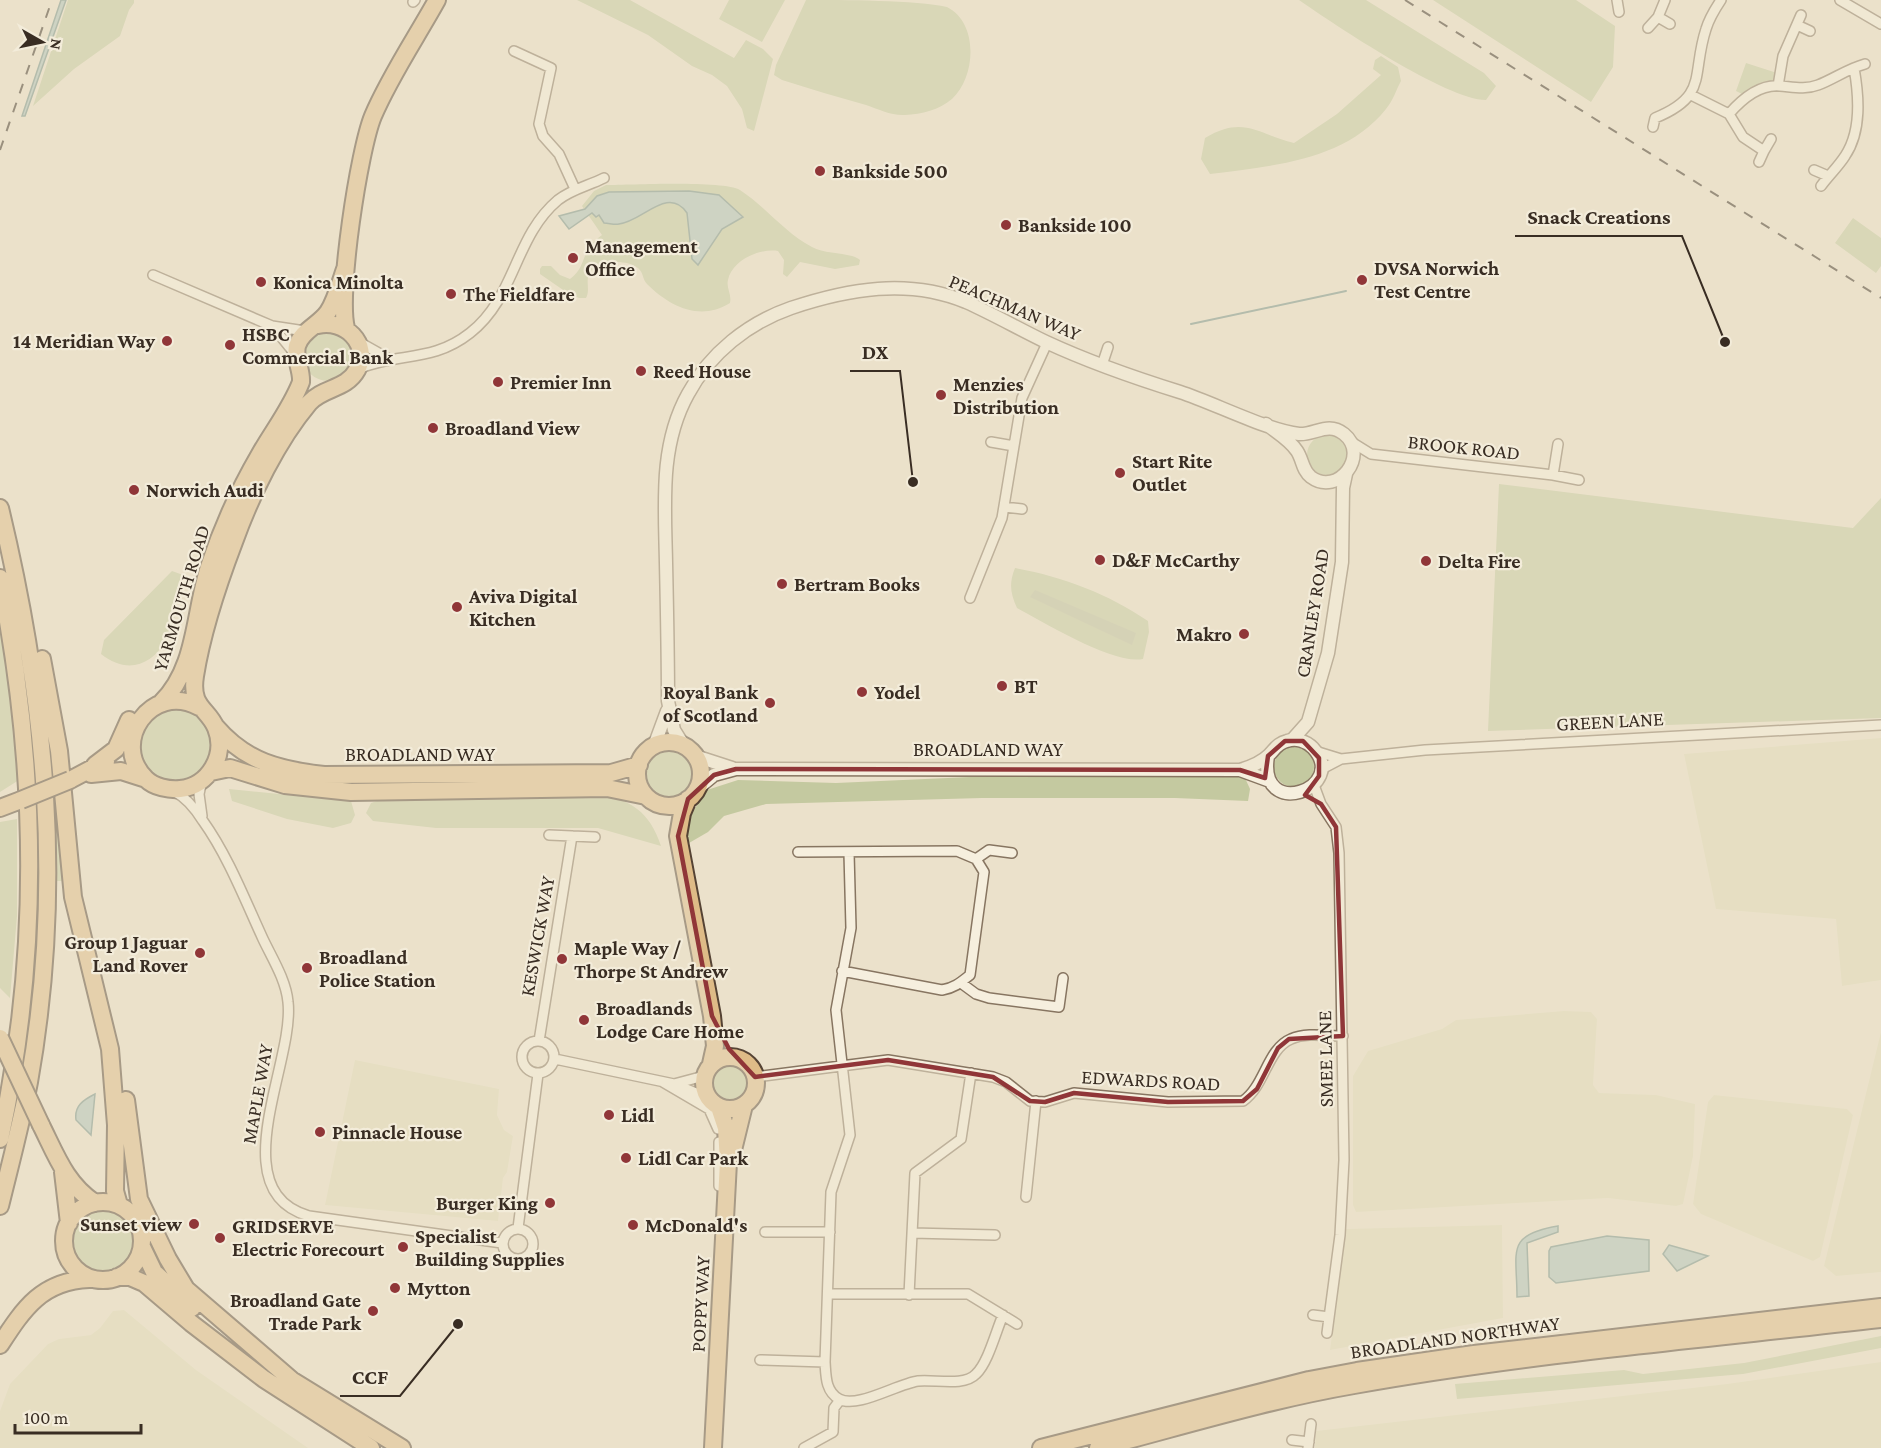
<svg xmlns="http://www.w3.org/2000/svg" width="1881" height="1448" viewBox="0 0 1881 1448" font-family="'Crimson Pro',serif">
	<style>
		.farmland { fill: #e0dab9 }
		.green { fill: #c4c9a0 }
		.cemetery { fill: #bbbf9e }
		.water { fill: #abc0ba; stroke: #728e87; stroke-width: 1.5 }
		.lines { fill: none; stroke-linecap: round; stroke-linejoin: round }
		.stream { stroke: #728e87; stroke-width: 2 }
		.minor-casing { stroke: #877561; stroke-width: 12 }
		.tertiary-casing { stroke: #877561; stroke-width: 15 }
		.trunk-casing { stroke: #554334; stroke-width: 20 }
		.minor { stroke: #f6efde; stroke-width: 9 }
		.tertiary { stroke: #f6efde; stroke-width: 12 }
		.trunk { stroke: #debb87; stroke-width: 16 }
		.rail { stroke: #392d23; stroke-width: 2; stroke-dasharray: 10 10; stroke-linecap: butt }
		.trunk-bridge-casing { stroke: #554334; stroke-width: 20; stroke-linecap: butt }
		.trunk-bridge { stroke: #debb87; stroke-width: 16 }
		.marked { fill: none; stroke: #903638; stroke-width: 4.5; stroke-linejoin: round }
		.poi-dot { fill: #903638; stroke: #f3ecda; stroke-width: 2 }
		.labels { text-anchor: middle; stroke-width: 4.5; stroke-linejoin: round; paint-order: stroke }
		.poi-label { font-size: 20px; font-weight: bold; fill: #392d23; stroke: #f3ecda; text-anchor: start }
		.street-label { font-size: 20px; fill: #392d23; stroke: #f3ecda }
		.leader { fill: none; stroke: #392d23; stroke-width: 2 }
		.callout-dot { fill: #392d23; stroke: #f3ecda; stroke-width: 2 }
		.callout-label { font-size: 21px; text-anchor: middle; font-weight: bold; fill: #392d23; stroke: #f3ecda; stroke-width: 4.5; stroke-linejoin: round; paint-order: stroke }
	</style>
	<rect width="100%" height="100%" fill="#ebe1cb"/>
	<path class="farmland" d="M1881,738V980L1842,986L1836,919L1716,909L1684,754Z
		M1564,1011L1591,1012L1597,1019L1593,1085L1599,1093L1656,1095L1695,1104L1693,1156L1683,1204L1676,1206L1608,1198L1356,1212L1353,1205V1076L1368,1051L1442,1029L1456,1020Z
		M1881,1032V1272L1836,1276L1824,1266Z
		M355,1060L499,1089L497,1115L504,1130L513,1136L507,1172L503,1178L498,1221L325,1205Z
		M1714,1095L1847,1109L1853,1115L1820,1257L1813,1261L1701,1214L1693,1204L1708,1102Z
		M1502,1225L1503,1318L1330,1350L1346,1229Z
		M124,1310L196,1370L308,1448H0V1411L10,1384L48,1344L59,1339L91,1335L100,1328L113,1311Z
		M1881,1362V1448H1315L1316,1431L1727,1384Z"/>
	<path class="green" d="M68,0H134V3L129,10L120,36L74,69L33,106Z
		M577,0H630L734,58L746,40L763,49L773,59L754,131L747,128L742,109L727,86L712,75L692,66L648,35Z
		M729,0H785L762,42L719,19Z
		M806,0C842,0 917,0 947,7C979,23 976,77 952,99C939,110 922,114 905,115C892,116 878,109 866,105C838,97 810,89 782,80L774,75L776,65Z
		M1299,0H1366L1484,73L1496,86L1486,100C1447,100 1335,25 1299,0Z
		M1433,0H1576L1615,26L1613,67L1591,102Z
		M1381,56L1398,67L1401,81C1396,90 1393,101 1386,109C1345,161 1271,166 1210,174L1201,159L1205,138C1244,115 1257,134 1294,143L1337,114L1381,75L1373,69L1375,60Z
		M1746,63L1777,73L1773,82L1755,86L1742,94L1736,91Z
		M606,185C631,185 723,180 740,190C766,207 785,233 812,247C826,255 851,252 860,260L859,265L835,269L800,262L787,277L783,274L784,260L778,251C760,248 732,260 728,280C726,288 732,294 730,303C700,322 669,306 647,284C642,279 644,273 638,268C627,259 600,260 591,271C584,280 591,289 586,298H579L566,292L540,274V269L542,266H551L560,275L570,279C588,266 579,251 602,235L582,206L594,191Z
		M1853,218L1881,238V266L1876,273L1835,243Z
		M303 356a25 25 0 1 1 50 0a25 25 0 1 1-50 0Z
		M1307 455a20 20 0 1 1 40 0a20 20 0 1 1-40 0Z
		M1499,484L1853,528L1881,498V718L1488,731Z
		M1015,568C1061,576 1109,594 1148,621L1149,632L1143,659C1114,665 1045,623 1017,608C1010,593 1009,583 1015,568Z
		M172,571L183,575C178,595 176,621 167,639C151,667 126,674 101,654L104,640Z
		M0,626L16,739L19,780L0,792Z
		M138 745a37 37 0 1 1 74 0a37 37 0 1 1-74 0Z
		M46,718H50L65,881H55L54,808Z
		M1274 767a20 20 0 1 1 40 0a20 20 0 1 1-40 0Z
		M645 774a24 24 0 1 1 48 0a24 24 0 1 1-48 0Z
		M1225,775L1245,778L1250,789L1248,801L1175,798H982L766,804L724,816L708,832L689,843L686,832L688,819L707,790L738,780L836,783L970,777Z
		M229,789L351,801L355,815L351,823L333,828L287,819L232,801Z
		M596,795C630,798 650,812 661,846L598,828H436L373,821L366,813L371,803L377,801Z
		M17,819V916L10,998L0,988V822Z
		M711 1083a19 19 0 1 1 38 0a19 19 0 1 1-38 0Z
		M71 1242a32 32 0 1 1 64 0a32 32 0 1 1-64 0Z
		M1881,1336V1348L1743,1374L1457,1399L1455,1384L1624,1370L1643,1374L1744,1363Z"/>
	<path class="cemetery" d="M1035,590L1136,633L1132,645L1030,597Z"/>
	<path class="water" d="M61,0H66L25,116H22Z
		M689,191L719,195L743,217L722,229L698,265L692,259L687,213C668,185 642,222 619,224C614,225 609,223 604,223L599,215L596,217L592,213L569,229L559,216L585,209L597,196L609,192Z
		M95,1094L91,1135L76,1120C74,1106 83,1100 95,1094Z
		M1558,1226V1232L1527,1243L1529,1296L1517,1297C1517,1251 1505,1235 1558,1226Z
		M1607,1236L1649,1240V1271L1556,1283L1549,1277V1251L1551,1247Z
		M1669,1245L1708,1256L1677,1271L1663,1254Z"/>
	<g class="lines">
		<path class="stream" d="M1191,324L1346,291"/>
		<defs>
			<path id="minor" d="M1617,0L1619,12
				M1840,0L1881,24
				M413,2L415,0
				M1658,17L1670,24
				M1797,25L1810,31
				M1648,28L1658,17L1665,0
				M514,51L551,68L539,124L543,136L559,154L575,189
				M1778,86L1783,56L1801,15
				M1691,95L1729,114L1743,137L1764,151L1771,139
				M1729,114C1742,99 1759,84 1780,86C1793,87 1805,90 1818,85C1834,79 1847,69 1865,64
				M1653,127L1655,118C1709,96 1691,75 1706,29C1709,19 1715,9 1721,0
				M1759,162L1764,151
				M1814,170L1828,176
				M1821,186C1829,175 1838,167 1845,156C1862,131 1859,96 1854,68
				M153,275L272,326L305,331
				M274,328L295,354
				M359,342L391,360
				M1102,365L1108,347
				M358,369C398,352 432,363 470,333C516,297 514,237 558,200C572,189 588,186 604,178
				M1350,441L1371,454L1553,475L1579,480
				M991,442L1014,446
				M1553,475L1558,444
				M1004,507L1022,509
				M970,598L1002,518L1022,398L1047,343
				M1315,751L1341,759
				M1320,770L1341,759L1425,750L1881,725
				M202,780L199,794L202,816
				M1314,785L1321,804L1336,827L1339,853L1344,1160L1340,1235L1327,1333
				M175,792C187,798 196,810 203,821C228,856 245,900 263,939C272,958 286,980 288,1002C295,1062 221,1191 309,1216L502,1243
				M549,835L595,837
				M798,852L957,851L976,859L984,872L970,975C960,983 954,988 942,990L842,971
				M849,853L851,928L836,1010L850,1135L831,1192L825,1362C826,1375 825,1391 839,1399C857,1409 897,1384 918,1381C934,1379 964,1387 976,1374C988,1363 996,1331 1003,1315
				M976,859L989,850L1012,853
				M961,983L976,994L989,998L1059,1007L1063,978
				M522 1057a16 16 0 1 1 32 0a16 16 0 1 1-32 0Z
				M539,1041L572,836
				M555,1059L674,1084L708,1098
				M755,1077L888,1060L993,1077L1006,1082L1030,1101L1045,1102L1074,1093L1168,1102L1243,1101C1265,1086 1267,1049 1291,1039C1306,1032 1327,1036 1343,1036
				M663,1082L709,1109L718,1129
				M674,1084L704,1076
				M719,1142V1186
				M1026,1197L1036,1101
				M518,1228L538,1074
				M503 1244a15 15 0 1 1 30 0a15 15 0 1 1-30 0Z
				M765,1232H830
				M912,1233L995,1235
				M828,1294H968L1017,1324
				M909,1295L915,1173L961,1139L971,1073
				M1313,1315L1329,1317
				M760,1360L825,1362
				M1292,1440L1309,1442
				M804,1448L833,1432L834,1408L840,1400
				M1308,1448L1311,1424"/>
			<path id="tertiary" d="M1292,740L1308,722L1328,653L1342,562L1343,488L1346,474
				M654,746L667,711
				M684,746L674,730L668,701C668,655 667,609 666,563C665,505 659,446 688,394C710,353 748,323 791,308C848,289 908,278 966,302C993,314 1019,329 1046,342C1089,362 1135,378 1180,392C1214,403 1266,430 1299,434C1315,435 1328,421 1344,434C1370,455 1338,497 1311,477C1302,470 1303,460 1297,451C1290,440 1276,432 1266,424
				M695,756L732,768
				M1240,770C1250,767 1261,763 1269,755C1275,749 1278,743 1287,741C1296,738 1306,741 1313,748C1350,788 1257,822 1268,756
				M697,789L714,775L736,769L1240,770L1270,781"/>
			<path id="trunk" d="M346,328C337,294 359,150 373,116C390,76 416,38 437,0
				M0,508C46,700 64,886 29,1082C21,1124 10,1165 0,1206
				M0,578C37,765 41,952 0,1139
				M42,659L59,751L73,897L110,1049L116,1125L115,1191L119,1205
				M161,703C197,668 194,613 209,567C222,528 239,490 260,454C273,431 291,408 301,382C302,370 294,358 297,346C301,331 319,325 328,312C336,300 340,283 345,269
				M199,707C151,681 109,743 146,779C154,787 169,790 180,789C209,786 227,755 216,728C208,708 190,708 195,676C202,632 218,584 234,542C251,495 277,441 309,403C323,387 346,390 357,370C371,343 344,319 318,325
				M216,727C246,762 280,770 324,775L611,773L639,765
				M637 774a32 32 0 1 1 64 0a32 32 0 1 1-64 0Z
				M95,765L116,749L129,720
				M211,772L230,768L285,785L351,792L607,788L646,796
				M91,774L121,771L146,779
				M70,780L106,761
				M688,799L682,813L678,836L712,1016L715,1046L711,1064
				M0,808L21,800
				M704 1083a26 26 0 1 1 52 0a26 26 0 1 1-52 0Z
				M126,1100L139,1199L168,1259L186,1289L294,1382
				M41,1125C56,1155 66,1184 95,1203
				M733,1150L744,1105
				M63,1172L69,1223
				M64 1241a39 39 0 1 1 78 0a39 39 0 1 1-78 0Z
				M142,1247L154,1272L192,1308
				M117,1277H130L144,1283L191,1323L264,1379L371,1448
				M0,1345C24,1308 42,1281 89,1279
				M285,1376L402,1448
				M713,1448L728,1162L726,1128L719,1107
				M1041,1448L1309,1380L1357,1371L1474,1354L1881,1307
				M1098,1448C1183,1426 1267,1400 1354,1385C1528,1354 1705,1339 1881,1319"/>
		</defs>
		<use href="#minor" class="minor-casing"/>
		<use href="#tertiary" class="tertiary-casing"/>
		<use href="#trunk" class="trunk-casing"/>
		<use href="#minor" class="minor"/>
		<use href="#tertiary" class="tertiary"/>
		<use href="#trunk" class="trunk"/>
		<path class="rail" d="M1405,0L1881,298
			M0,150L52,0"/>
		<defs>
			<path id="trunk-bridge" d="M21,800L70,780
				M0,1038L41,1125"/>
		</defs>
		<use href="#trunk-bridge" class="trunk-bridge-casing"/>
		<use href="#trunk-bridge" class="trunk-bridge"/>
	</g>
	<path d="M0 0H1881V1448H0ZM1285,741H1303L1319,758V776L1305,795L1321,804L1336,827L1343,1036L1289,1039L1278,1048L1257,1089L1243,1101L1168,1102L1074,1093L1045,1102L1030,1101L993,1077L888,1060L755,1077L729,1049L712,1016L678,836L688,799L714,775L736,769L1240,770L1265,778L1268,756Z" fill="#ebe1cb" fill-opacity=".55" fill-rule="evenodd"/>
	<path class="marked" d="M1285,741H1303L1319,758V776L1305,795L1321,804L1336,827L1343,1036L1289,1039L1278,1048L1257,1089L1243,1101L1168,1102L1074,1093L1045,1102L1030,1101L993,1077L888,1060L755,1077L729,1049L712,1016L678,836L688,799L714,775L736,769L1240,770L1265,778L1268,756Z"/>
	<g class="poi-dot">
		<circle cx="820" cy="171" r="6"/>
		<circle cx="1006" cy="225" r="6"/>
		<circle cx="573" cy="258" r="6"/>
		<circle cx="1362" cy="280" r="6"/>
		<circle cx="261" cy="282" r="6"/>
		<circle cx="451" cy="294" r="6"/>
		<circle cx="167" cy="341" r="6"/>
		<circle cx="230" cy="345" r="6"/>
		<circle cx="641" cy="371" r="6"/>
		<circle cx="498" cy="382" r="6"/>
		<circle cx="941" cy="395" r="6"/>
		<circle cx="433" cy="428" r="6"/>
		<circle cx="1120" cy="473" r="6"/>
		<circle cx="134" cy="490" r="6"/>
		<circle cx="1100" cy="560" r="6"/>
		<circle cx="1426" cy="561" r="6"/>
		<circle cx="782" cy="584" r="6"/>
		<circle cx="457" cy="607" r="6"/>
		<circle cx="1244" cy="634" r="6"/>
		<circle cx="1002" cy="686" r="6"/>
		<circle cx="862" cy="692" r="6"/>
		<circle cx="770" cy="703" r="6"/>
		<circle cx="200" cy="953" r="6"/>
		<circle cx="562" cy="959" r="6"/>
		<circle cx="307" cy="968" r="6"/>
		<circle cx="584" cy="1020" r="6"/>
		<circle cx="609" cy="1115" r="6"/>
		<circle cx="320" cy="1132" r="6"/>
		<circle cx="626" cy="1158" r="6"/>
		<circle cx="550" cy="1203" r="6"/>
		<circle cx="194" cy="1224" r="6"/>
		<circle cx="633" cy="1225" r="6"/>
		<circle cx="220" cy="1238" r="6"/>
		<circle cx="403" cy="1247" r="6"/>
		<circle cx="395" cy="1288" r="6"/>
		<circle cx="373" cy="1311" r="6"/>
	</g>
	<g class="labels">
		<g class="poi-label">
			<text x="832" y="178">Bankside 500</text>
			<text x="1018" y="232">Bankside 100</text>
			<text x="585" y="253">Management<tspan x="585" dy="23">Office</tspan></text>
			<text x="1374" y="275">DVSA Norwich<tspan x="1374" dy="23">Test Centre</tspan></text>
			<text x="273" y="289">Konica Minolta</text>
			<text x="463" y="301">The Fieldfare</text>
			<text x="242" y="341">HSBC<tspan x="242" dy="23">Commercial Bank</tspan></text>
			<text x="155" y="348" text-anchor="end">14 Meridian Way</text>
			<text x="653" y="378">Reed House</text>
			<text x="510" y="389">Premier Inn</text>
			<text x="953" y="391">Menzies<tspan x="953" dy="23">Distribution</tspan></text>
			<text x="445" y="435">Broadland View</text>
			<text x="1132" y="468">Start Rite<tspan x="1132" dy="23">Outlet</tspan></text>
			<text x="146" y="497">Norwich Audi</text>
			<text x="1112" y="567">D&amp;F McCarthy</text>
			<text x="1438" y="568">Delta Fire</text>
			<text x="794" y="591">Bertram Books</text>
			<text x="469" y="603">Aviva Digital<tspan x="469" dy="23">Kitchen</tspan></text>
			<text x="1232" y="641" text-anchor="end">Makro</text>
			<text x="1014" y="693">BT</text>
			<text x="758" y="699" text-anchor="end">Royal Bank<tspan x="758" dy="23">of Scotland</tspan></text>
			<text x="874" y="699">Yodel</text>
			<text x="188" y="949" text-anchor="end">Group 1 Jaguar<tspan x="188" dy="23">Land Rover</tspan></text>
			<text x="574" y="955">Maple Way /<tspan x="574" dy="23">Thorpe St Andrew</tspan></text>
			<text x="319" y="964">Broadland<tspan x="319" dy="23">Police Station</tspan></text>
			<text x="596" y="1015">Broadlands<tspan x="596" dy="23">Lodge Care Home</tspan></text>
			<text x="621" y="1122">Lidl</text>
			<text x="332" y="1139">Pinnacle House</text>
			<text x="638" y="1165">Lidl Car Park</text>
			<text x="538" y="1210" text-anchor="end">Burger King</text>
			<text x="182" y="1231" text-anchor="end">Sunset view</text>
			<text x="645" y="1232">McDonald's</text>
			<text x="232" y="1233">GRIDSERVE<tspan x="232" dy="23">Electric Forecourt</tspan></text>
			<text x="415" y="1243">Specialist<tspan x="415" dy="23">Building Supplies</tspan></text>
			<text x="407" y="1295">Mytton</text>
			<text x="361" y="1307" text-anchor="end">Broadland Gate<tspan x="361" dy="23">Trade Park</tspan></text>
		</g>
		<g class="street-label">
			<text transform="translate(1015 307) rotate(23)" y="7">PEACHMAN WAY</text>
			<text transform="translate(1464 447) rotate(6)" y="7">BROOK ROAD</text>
			<text transform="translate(181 598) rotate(-73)" y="7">YARMOUTH ROAD</text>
			<text transform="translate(1312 613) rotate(-81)" y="7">CRANLEY ROAD</text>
			<text transform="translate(1610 721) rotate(-3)" y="7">GREEN LANE</text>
			<text x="988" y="756">BROADLAND WAY</text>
			<text x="420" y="761">BROADLAND WAY</text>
			<text transform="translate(537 936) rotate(-80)" y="7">KESWICK WAY</text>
			<text transform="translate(1325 1059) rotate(-91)" y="7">SMEE LANE</text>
			<text transform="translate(1151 1080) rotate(3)" y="7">EDWARDS ROAD</text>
			<text transform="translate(257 1094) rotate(-80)" y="7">MAPLE WAY</text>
			<text transform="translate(700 1304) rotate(-87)" y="7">POPPY WAY</text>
			<text transform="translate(1455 1337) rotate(-8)" y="7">BROADLAND NORTHWAY</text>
		</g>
	</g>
	<path class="leader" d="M1725 342L1682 236H1515M913 482L900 371H850M458 1324L400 1396H340"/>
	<g class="callout-dot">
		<circle cx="1725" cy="342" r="6"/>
		<circle cx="913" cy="482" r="6"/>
		<circle cx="458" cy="1324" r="6"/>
	</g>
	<g class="callout-label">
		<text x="1599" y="224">Snack Creations</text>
		<text x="875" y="359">DX</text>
		<text x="370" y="1384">CCF</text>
	</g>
	<g transform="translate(42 42) rotate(99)" stroke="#f3ecda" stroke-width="4.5" paint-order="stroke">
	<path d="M0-4.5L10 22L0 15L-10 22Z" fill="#392d23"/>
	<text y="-9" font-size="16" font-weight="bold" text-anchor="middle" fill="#392d23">N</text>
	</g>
	<path d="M15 1424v9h126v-9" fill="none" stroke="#392d23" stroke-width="3"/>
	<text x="24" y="1424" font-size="18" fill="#392d23" stroke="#f3ecda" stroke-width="4.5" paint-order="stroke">100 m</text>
</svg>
